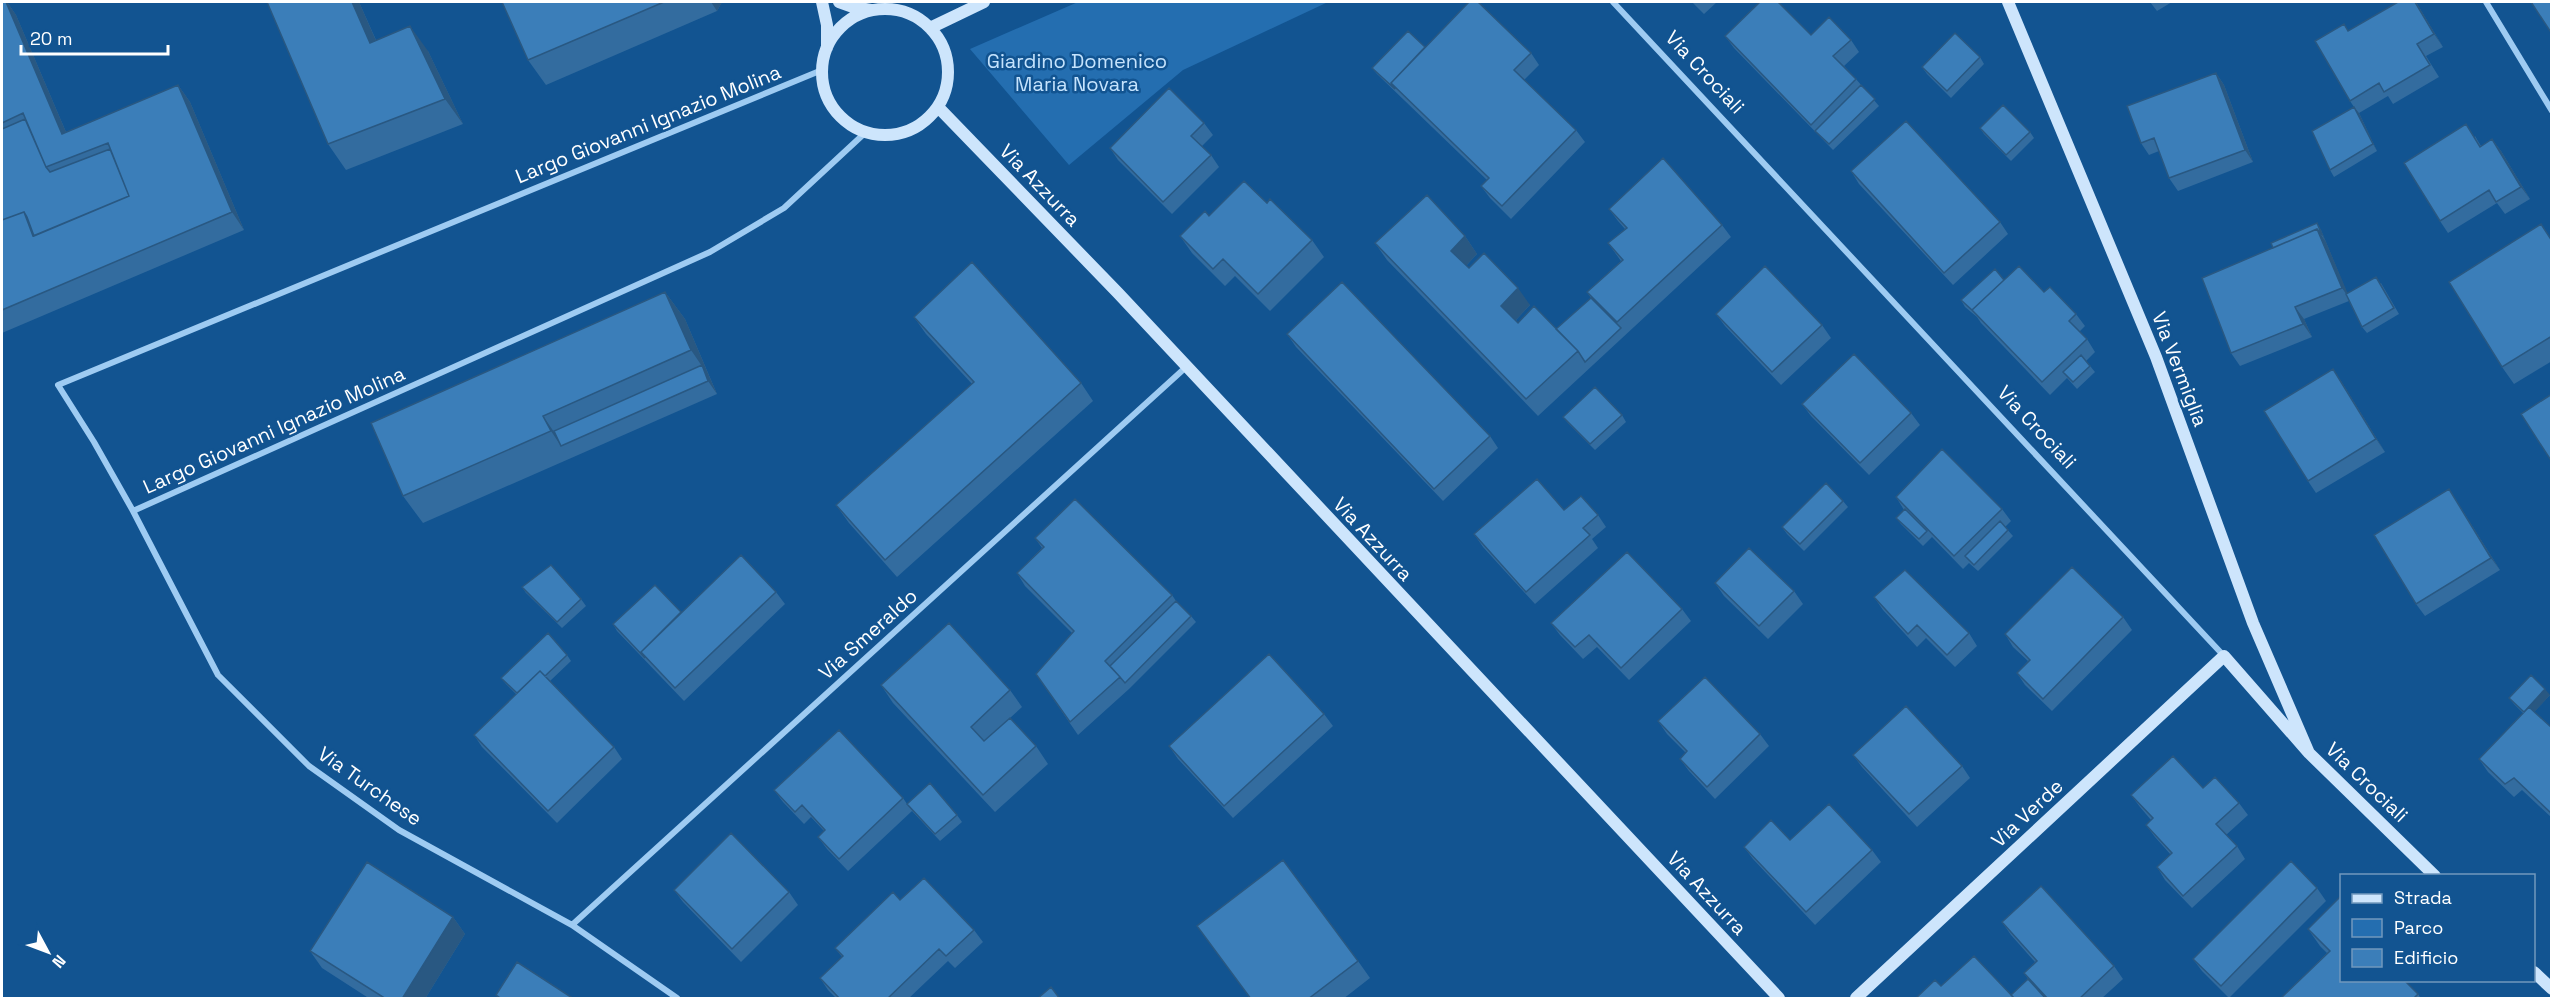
<svg xmlns="http://www.w3.org/2000/svg" width="2553" height="1000" viewBox="0 0 2553 1000" font-family="'Space Grotesk',sans-serif">
	<style>
		.green { fill: #246eb0 }
		.lines { fill: none; stroke-linecap: round; stroke-linejoin: round }
		.street { stroke: #9ecbf2; stroke-width: 6 }
		.secondary { stroke: #cde5fc; stroke-width: 12 }
		.wall { fill: #336c9f }
		.shaded-wall { fill: #295882 }
		.building { fill: #3b7eb9; stroke: #295882; stroke-width: 1.5 }
		.labels { text-anchor: middle; stroke-width: 5; stroke-linejoin: round; paint-order: stroke }
		.park-label { font-size: 20px; fill: #c5e3fd; stroke: #125491 }
		.street-label { font-size: 20px; fill: #fff; stroke: #125491 }
	</style>
	<rect width="100%" height="100%" fill="#125491"/>
	<path class="green" d="M1078,2H1328L1183,70L1069,165L970,49Z"/>
	<g class="lines">
		<path class="street" d="M1613,2L2224,656
			M2486,2L2552,111
			M822,70L58,385L94,442L133,511L710,252L784,208L866,132
			M133,511L218,675L309,766L399,830L572,925L677,998
			M572,925L1185,368"/>
		<path class="secondary" d="M822,2L827,25V48
			M839,2L853,7L871,10
			M2008,2L2156,357L2253,623L2309,753
			M822 72a63 63 0 1 1 126 0a63 63 0 1 1-126 0Z
			M930,28L984,2
			M938,107L1118,293L1779,998
			M2534,972L2552,989
			M1856,998L2224,656L2309,753L2435,876"/>
	</g>
	<path class="wall" d="M2,2H7L16,15L66,132L178,85L190,102L244,230L2,333Z
		M359,2L376,40L428,51L463,124L346,170L328,144Z
		M502,2H722L717,11L546,85L528,60Z
		M1692,2H1717L1704,14Z
		M2150,2H2172L2157,11Z
		M2398,2H2416L2443,47L2426,56L2439,77L2393,104L2388,96L2359,113L2377,151L2334,177L2330,170L2354,107L2350,101L2349,31Z
		M1811,35L1851,40L1859,52L1844,66L1856,79L1879,106L1833,150L1734,48L1725,36Z
		M1425,47L1531,53L1539,65L1524,80L1576,130L1585,142L1511,219L1490,198L1481,186L1487,180L1377,74L1372,68Z
		M1980,57L1984,64L1951,98L1927,74L1922,67Z
		M2216,73L2224,85L2253,162L2178,191L2169,178L2159,151L2149,155L2141,143Z
		M1204,123L1213,135L1202,146L1211,155L1219,167L1172,214L1118,160L1110,148Z
		M1980,128L2030,132L2034,138L2011,161L1984,134Z
		M2475,136L2481,146L2492,139L2501,151L2530,199L2505,214L2497,203L2448,233L2440,221Z
		M1851,171L2000,222L2008,234L1953,285L1859,184Z
		M1267,203L1312,240L1324,257L1270,311L1235,276L1225,286L1192,253L1180,236L1209,216Z
		M1609,209L1722,225L1731,237L1538,416L1387,260L1375,243L1465,236L1477,254L1466,266L1469,268L1530,305L1516,320L1518,323L1556,329L1591,298L1587,292L1621,261L1608,243L1625,229L1618,221Z
		M2317,223L2321,230L2347,293L2381,283L2399,314L2367,333L2362,327L2349,301L2304,319L2312,337L2240,366L2231,353L2273,248Z
		M2552,239V361L2514,384L2502,367Z
		M2004,280L2044,292L2076,314L2085,326L2079,332L2087,339L2095,352L2086,361L2095,372L2077,389L2067,378L2050,395L1981,323L1977,317L1965,307L1961,300Z
		M665,292L685,319L717,394L423,523L403,496Z
		M1716,314L1822,325L1831,338L1781,385L1725,326Z
		M914,317L1081,383L1093,401L897,577L849,523L836,505L972,384L926,334Z
		M1287,334L1490,436L1498,448L1443,501L1296,347Z
		M2341,381L2385,452L2316,493L2308,481Z
		M1802,404L1911,413L1920,425L1869,475L1811,416Z
		M1622,415L1626,422L1595,450L1568,423L1563,417Z
		M2449,489L2500,570L2425,616L2416,604Z
		M1896,497L2002,509L2011,521L2005,527L2013,536L1978,571L1969,563L1963,569L1932,537L1923,546L1901,524L1896,518L1904,510Z
		M1843,501L1848,507L1804,551L1787,534L1782,527Z
		M1564,510L1598,515L1606,527L1592,539L1598,548L1535,604L1483,547L1474,534Z
		M1035,538L1172,595L1176,601L1191,616L1196,622L1129,689L1078,735L1036,674L1072,633L1025,586L1017,573L1042,548Z
		M1715,583L1794,591L1803,604L1768,639L1724,596Z
		M522,587L581,599L586,606L562,628L526,593Z
		M776,592L785,604L684,701L617,631L613,624L681,612Z
		M1874,597L1969,633L1977,646L1955,667L1926,638L1917,647L1883,610Z
		M1682,609L1691,621L1629,680L1597,647L1583,659L1560,635L1551,623Z
		M2123,617L2132,630L2052,711L2025,685L2017,673L2028,661L2013,647L2005,634Z
		M567,655L571,661L550,681L614,747L622,759L557,823L482,747L474,735L516,694L506,684L501,678Z
		M881,685L1010,690L1022,707L1010,718L1036,746L1048,764L995,812L893,703Z
		M2550,695L2534,712L2552,728V818L2522,790L2514,797L2488,772L2479,759L2523,713L2514,704L2509,698Z
		M1324,714L1333,726L1233,818L1178,759L1169,746Z
		M1658,721L1760,734L1769,746L1715,799L1689,771L1680,759L1686,753L1667,734Z
		M1853,755L1962,766L1970,778L1917,827L1862,767Z
		M2203,788L2239,803L2248,815L2226,835L2237,846L2245,859L2192,908L2165,880L2157,867L2171,855L2155,837L2146,825L2151,820L2140,807L2131,795Z
		M774,790L903,798L907,804L957,815L962,822L940,841L912,811L848,871L827,849L818,837L824,831L811,817L804,824L783,802Z
		M1744,847L1872,850L1881,862L1815,925L1753,859Z
		M2317,888L2326,901L2229,998L2202,971L2193,959Z
		M674,890L789,892L798,905L741,962L683,902Z
		M2342,895V981L2418,994L2421,999H2280L2327,953L2320,946L2308,929Z
		M900,900L974,930L983,942L955,968L948,961L908,999H837L828,990L820,978L842,957L835,948Z
		M453,917L465,934L425,999H370L322,968L310,951Z
		M2002,922L2114,966L2123,979L2101,999H1915L2011,995L2028,979L2024,973L2035,962L2011,935Z
		M1197,926L1358,961L1370,978L1343,999H1251Z"/>
	<path class="shaded-wall" d="M6,2H7L16,15L74,151L62,134Z
		M352,2H359L388,68L370,43Z
		M711,2H722L717,11Z
		M2415,2L2419,7L2443,47L2434,34Z
		M410,26L428,51L463,124L445,99Z
		M2216,73L2224,85L2253,162L2245,150Z
		M178,85L190,102L244,230L232,212Z
		M2354,107L2359,113L2377,151L2373,144Z
		M2492,139L2501,151L2530,199L2521,187Z
		M24,212L36,229L40,240L33,236Z
		M2317,223L2321,230L2326,242L2322,235Z
		M2317,229L2326,242L2351,301L2342,288Z
		M1465,236L1477,254L1463,269L1451,251Z
		M1518,288L1530,305L1513,323L1501,306Z
		M665,292L685,319L710,378L691,350Z
		M2295,307L2304,319L2312,337L2303,324Z
		M702,365L710,378L717,394L708,381Z
		M2333,369L2341,381L2385,452L2376,439Z
		M543,416L563,445L561,446L551,431Z
		M2449,489L2457,502L2500,570L2491,558Z
		M2545,689L2550,695L2529,718L2524,712Z
		M453,917L465,934L425,999H402Z"/>
	<path class="building" d="M2,2H6L62,134L178,85L232,212L2,310V220L24,212L33,236L129,196L108,143L46,167L23,113L2,123Z
		M267,2H352L370,43L410,26L445,99L328,144Z
		M502,2H664L528,60Z
		M1469,2H1478L1531,53L1514,70L1576,130L1502,206L1481,186L1489,178L1391,83Z
		M1760,2H1778L1811,35L1829,17L1851,40L1833,56L1856,79L1811,125L1725,36Z
		M2398,2H2415L2434,34L2417,44L2430,65L2384,92L2379,83L2350,101L2315,41L2344,24L2348,31Z
		M2531,2H2552V34Z
		M1408,31L1425,47L1391,83L1395,89L1372,68Z
		M1955,33L1980,57L1947,91L1922,67Z
		M2216,73L2245,150L2169,178L2154,138L2141,143L2127,106Z
		M1861,85L1875,99L1829,144L1815,131Z
		M1169,88L1204,123L1191,136L1211,155L1163,202L1110,148Z
		M2003,105L2030,132L2006,155L1980,128Z
		M2354,107L2373,144L2330,170L2312,131Z
		M25,119L46,167L50,172L110,149L129,196L34,236L27,217L24,212L2,220V129Z
		M1906,121L2000,222L1944,273L1851,171Z
		M2466,124L2480,147L2492,139L2521,187L2496,202L2489,190L2440,221L2404,163Z
		M1663,158L1722,225L1617,322L1587,292L1623,260L1608,243L1627,228L1609,209Z
		M1244,181L1267,203L1270,199L1312,240L1258,294L1223,259L1213,269L1180,236L1205,211L1209,216Z
		M1427,195L1465,236L1451,251L1469,268L1484,253L1518,288L1501,306L1518,323L1534,306L1578,351L1526,399L1375,243Z
		M2317,223L2322,235L2317,229L2273,248L2271,243Z
		M2541,224L2552,241V336L2502,367L2449,282Z
		M2317,229L2342,288L2295,307L2303,324L2231,353L2202,278Z
		M972,262L1081,383L885,560L836,505L974,382L914,317Z
		M1765,266L1822,325L1772,372L1716,314Z
		M2019,266L2044,292L2050,287L2076,314L2069,321L2087,339L2042,382L1972,310Z
		M1995,269L2004,280L1972,310L1961,300Z
		M2376,277L2394,308L2362,327L2346,294Z
		M1342,282L1490,436L1434,489L1287,334Z
		M665,292L691,350L543,416L551,431L403,496L371,423Z
		M1591,298L1621,328L1585,362L1578,351L1556,329Z
		M1854,354L1911,413L1860,463L1802,404Z
		M2081,355L2090,366L2073,382L2063,372Z
		M702,365L708,381L561,446L554,431Z
		M2333,369L2376,439L2308,481L2264,411Z
		M1595,387L1622,415L1590,444L1563,417Z
		M2552,394V462L2521,414Z
		M1942,449L2002,509L1954,556L1896,497Z
		M1537,479L1564,510L1581,496L1598,515L1583,528L1590,535L1526,592L1474,534Z
		M1826,483L1843,501L1800,544L1782,527Z
		M2449,489L2491,558L2416,604L2374,535Z
		M1075,499L1172,595L1105,661L1120,677L1070,722L1036,674L1074,631L1017,573L1044,547L1035,538Z
		M1905,509L1927,531L1919,539L1896,518Z
		M2000,521L2008,530L1974,565L1965,556Z
		M1749,548L1794,591L1759,626L1715,583Z
		M1627,552L1682,609L1621,668L1589,635L1575,647L1551,623Z
		M741,555L776,592L675,688L641,652Z
		M551,565L581,599L557,622L522,587Z
		M2072,567L2123,617L2043,699L2017,673L2030,660L2005,634Z
		M1905,570L1969,633L1947,655L1917,625L1908,634L1874,597Z
		M655,585L681,612L641,652L645,658L613,624Z
		M1176,601L1191,616L1125,683L1120,677L1110,666Z
		M949,623L1010,690L971,727L984,741L1010,718L1036,746L983,795L881,685Z
		M548,633L567,655L545,676L540,671L517,693L501,678Z
		M1269,654L1324,714L1224,806L1169,746Z
		M540,671L614,747L548,811L474,735Z
		M2531,675L2545,689L2524,712L2509,698Z
		M1705,677L1760,734L1707,787L1680,759L1687,751L1658,721Z
		M1906,706L1962,766L1909,814L1853,755Z
		M2529,707L2552,728L2551,813L2514,778L2505,784L2479,759Z
		M839,730L903,798L839,859L818,837L825,830L802,805L795,812L774,790Z
		M2173,756L2203,788L2215,777L2239,803L2216,824L2237,846L2183,896L2157,867L2172,853L2146,825L2153,818L2131,795Z
		M930,783L957,815L935,834L907,804Z
		M1829,804L1872,850L1806,912L1744,847L1771,820L1790,840Z
		M731,833L789,892L732,949L674,890Z
		M1283,860L1358,961L1308,999H1251L1197,926Z
		M2291,861L2317,888L2221,986L2193,959Z
		M367,862L453,917L402,999H386L310,951Z
		M924,878L974,930L946,956L939,949L887,999H840L820,978L843,956L835,948L893,892L900,900Z
		M2041,886L2114,966L2079,999H2048L2024,973L2037,961L2002,922Z
		M2342,895V981H2405L2418,994L2413,999H2280L2330,951L2308,929Z
		M1974,956L2015,999H1915L1935,980L1941,986Z
		M517,962L574,999H502L496,995Z
		M2028,979L2046,999H2015L2011,995Z
		M1051,987L1060,999H1037Z"/>
	<g class="labels">
		<g class="park-label">
			<text x="1077" y="68">Giardino Domenico<tspan x="1077" dy="23">Maria Novara</tspan></text>
		</g>
		<g class="street-label">
			<text transform="translate(1705 72) rotate(47)" y="7">Via Crociali</text>
			<text transform="translate(648 124) rotate(-22)" y="7">Largo Giovanni Ignazio Molina</text>
			<text transform="translate(1040 185) rotate(46)" y="7">Via Azzurra</text>
			<text transform="translate(2180 369) rotate(69)" y="7">Via Vermiglia</text>
			<text transform="translate(2037 427) rotate(47)" y="7">Via Crociali</text>
			<text transform="translate(274 430) rotate(-24)" y="7">Largo Giovanni Ignazio Molina</text>
			<text transform="translate(1373 539) rotate(47)" y="7">Via Azzurra</text>
			<text transform="translate(868 634) rotate(-42)" y="7">Via Smeraldo</text>
			<text transform="translate(2367 782) rotate(44)" y="7">Via Crociali</text>
			<text transform="translate(370 786) rotate(35)" y="7">Via Turchese</text>
			<text transform="translate(2027 813) rotate(-43)" y="7">Via Verde</text>
			<text transform="translate(1707 893) rotate(47)" y="7">Via Azzurra</text>
		</g>
	</g>
	<rect width="2553" height="1000" fill="none" stroke="#ffffff" stroke-width="6"/>
	<rect x="2340" y="874" width="195" height="108" fill="#125491" stroke="#7198bd" stroke-width="1.5"/>
	<rect x="2352" y="894" width="30" height="9" fill="#cde5fc" stroke="#7198bd" stroke-width="1.5"/>
	<text x="2394" y="904" font-size="18" fill="#ffffff">Strada</text>
	<rect x="2352" y="919" width="30" height="18" fill="#246eb0" stroke="#7198bd" stroke-width="1.5"/>
	<text x="2394" y="934" font-size="18" fill="#ffffff">Parco</text>
	<rect x="2352" y="949" width="30" height="18" fill="#3b7eb9" stroke="#7198bd" stroke-width="1.5"/>
	<text x="2394" y="964" font-size="18" fill="#ffffff">Edificio</text>
	<g transform="translate(48 952) rotate(131)" stroke="#125491" stroke-width="4.5" paint-order="stroke">
	<path d="M0-4.5L10 22L0 15L-10 22Z" fill="#ffffff"/>
	<text y="-9" font-size="16" font-weight="bold" text-anchor="middle" fill="#ffffff">N</text>
	</g>
	<path d="M21 45v9h147v-9" fill="none" stroke="#ffffff" stroke-width="3"/>
	<text x="30" y="45" font-size="18" fill="#ffffff" stroke="#125491" stroke-width="4.5" paint-order="stroke">20 m</text>
</svg>
